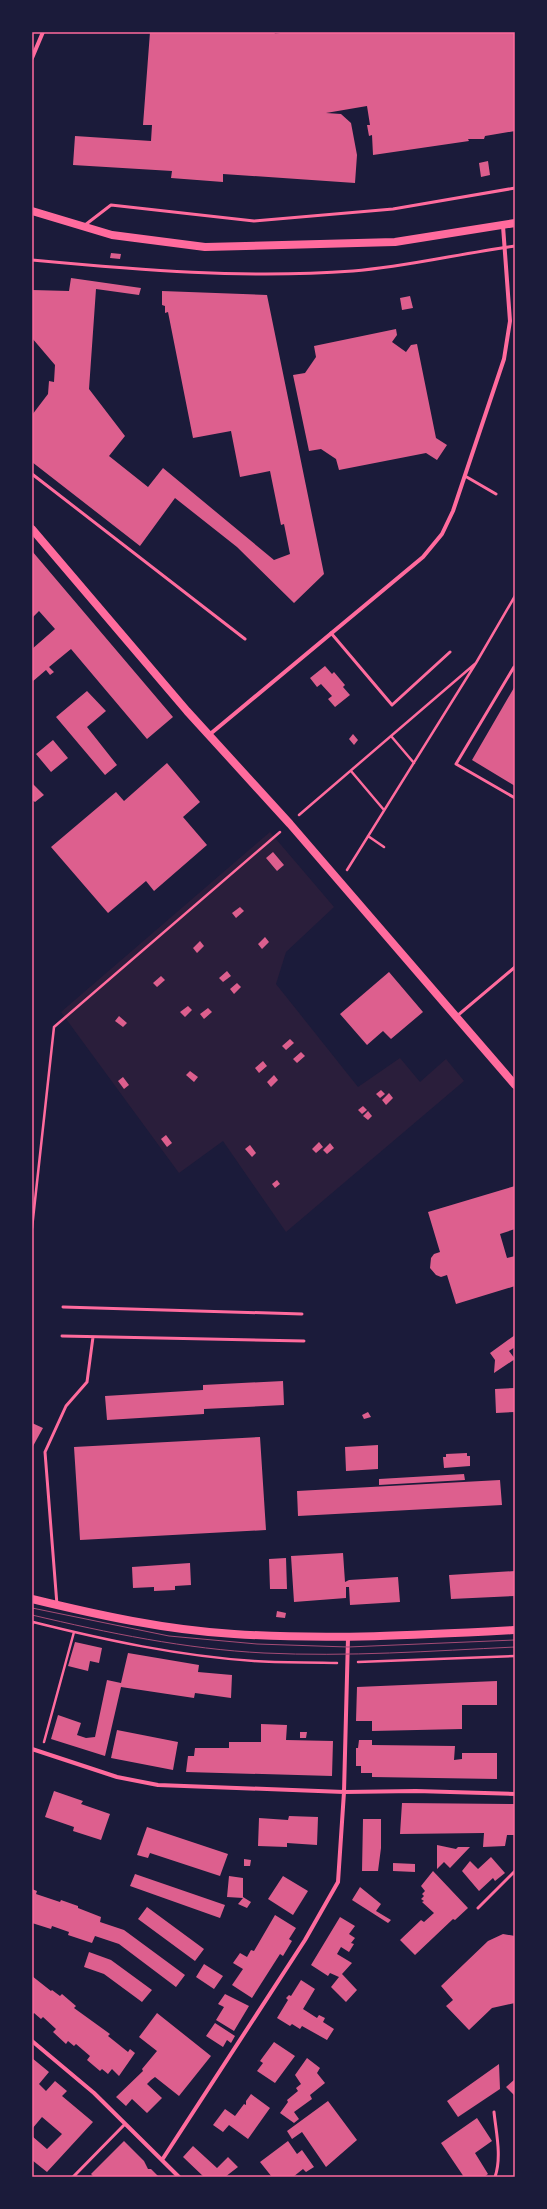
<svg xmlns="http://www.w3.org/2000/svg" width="547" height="2209" viewBox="0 0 547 2209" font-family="Jost,sans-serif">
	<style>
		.green { fill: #2a1e3b }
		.building { fill: #dd5f8e }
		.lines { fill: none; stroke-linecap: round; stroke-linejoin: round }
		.path { stroke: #ff6b9d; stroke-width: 2.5 }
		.service { stroke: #ff6b9d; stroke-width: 3 }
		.minor { stroke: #ff6b9d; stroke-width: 4 }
		.secondary { stroke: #ff6b9d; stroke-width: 8 }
		.tram { stroke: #a44b75; stroke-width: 1 }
		.neatline { fill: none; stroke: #ff6b9d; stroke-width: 1.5 }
	</style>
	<rect width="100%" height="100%" fill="#1b1b3a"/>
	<path class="green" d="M270,832L334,907L286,952L276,984L358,1087L400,1058L420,1082L446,1059L464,1081L286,1232L223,1141L179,1173L61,1012Z"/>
	<path class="building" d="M150,32H274L275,34L286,32H515V131L485,136L484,139H468L469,141L373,155L372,135L369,136L367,125H370L367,106L326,113L341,114L351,123L357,155L355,183L223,174V182L171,178L172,171L73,165L75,136L151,141L152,125H143Z
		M488,161L490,175L481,177L479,163Z
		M111,253L121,254L120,259L110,258Z
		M71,278L141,288L139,295L96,289L89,389L125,436L109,456L148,487L163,468L274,560L290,554L284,524L281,525L270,471L240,477L231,431L193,438L168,312L165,313V306L162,305V291L267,295L324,574L294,603L237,547L175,498L140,546L32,462V415L48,394L49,381L54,382L55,365L32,338V290L69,291Z
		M410,296L413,308L402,310L400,298Z
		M396,329L397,335L392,342L406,352L411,345L417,344L436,438L447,445L437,460L426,453L339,470L336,459L321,449L309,451L293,375L305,373L316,357L314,346Z
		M32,551L173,717L147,739L71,649L49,667L54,672L50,675L46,670L32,682V649L55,629L39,611L32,618Z
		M325,666L332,674L334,672L345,685L343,687L350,695L335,707L328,699L332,696L321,684L317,687L310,678Z
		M515,686V786L472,760Z
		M87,691L106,711L87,727L117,765L105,775L56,717Z
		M353,734L358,740L354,745L349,739Z
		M53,740L68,758L51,772L36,754Z
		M167,763L200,802L183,817L207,845L154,891L146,881L108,913L51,847L116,792L124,801Z
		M32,783L44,795L35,802L32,800Z
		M273,852L284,865L277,871L266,858Z
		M240,907L244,911L236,918L232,913Z
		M265,937L269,942L262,949L258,944Z
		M200,941L204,946L197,953L193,948Z
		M227,971L231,976L223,982L219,978Z
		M389,972L423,1012L391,1039L383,1031L367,1045L340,1014Z
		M161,976L165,980L157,987L153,983Z
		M237,983L241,987L234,994L230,989Z
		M188,1006L192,1010L185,1017L180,1012Z
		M208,1008L212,1012L204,1019L200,1014Z
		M119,1016L127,1023L123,1027L115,1021Z
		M290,1039L294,1043L286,1050L282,1046Z
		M301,1052L305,1056L297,1063L293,1059Z
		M263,1061L267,1066L259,1073L255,1068Z
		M190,1071L198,1077L194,1082L186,1075Z
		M274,1075L278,1080L271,1087L267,1082Z
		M123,1077L129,1085L124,1089L118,1081Z
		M381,1090L385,1094L380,1098L376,1094Z
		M389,1093L393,1098L386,1105L382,1100Z
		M363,1106L367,1110L362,1114L358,1110Z
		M368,1111L372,1116L368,1120L363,1116Z
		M166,1135L172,1143L167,1147L161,1139Z
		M319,1142L323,1147L316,1153L312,1149Z
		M330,1143L334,1148L327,1154L323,1150Z
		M250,1145L256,1153L252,1157L245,1149Z
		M277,1180L280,1184L275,1188L272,1184Z
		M515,1186V1229L500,1234L507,1258L515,1256V1286L456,1304L447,1275L441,1277L436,1275L430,1268L431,1258L434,1254L440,1252L428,1212Z
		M515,1335V1347L509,1351L515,1359L494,1373L495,1360L490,1353Z
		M283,1381L284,1405L204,1409V1414L107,1420L105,1396L203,1390V1385Z
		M515,1388V1412L496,1413L495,1389Z
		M368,1412L371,1417L364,1419L362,1415Z
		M32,1423L43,1428L32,1448Z
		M260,1437L266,1530L80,1540L74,1447Z
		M378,1445V1469L346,1471L345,1447Z
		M467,1453V1456H470V1466L444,1468L443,1457H446V1454Z
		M464,1474L465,1480L379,1485V1479Z
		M500,1480L502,1505L298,1516L297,1491Z
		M343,1553L345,1582L349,1580L398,1577L400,1602L350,1605L349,1587H346V1598L294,1602L291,1556Z
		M286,1558L287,1589H270L269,1559Z
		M190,1563L191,1585L175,1586V1590L154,1591V1587L133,1588L132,1567Z
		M515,1571V1596L451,1599L449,1575Z
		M277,1611L286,1613L285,1618L276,1617Z
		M75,1642L102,1648L99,1663L90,1661L88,1671L68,1666Z
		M128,1653L199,1665L198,1672L232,1675L231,1698L195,1693L194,1698L121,1687L105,1756L51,1739L58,1715L81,1723L77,1735L86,1738L95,1737L107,1680L121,1683Z
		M497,1681V1705H462V1729L372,1731V1721H356L357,1687Z
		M261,1724L287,1725L286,1740L333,1741L332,1776L186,1772L188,1756H194L195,1748H229V1742H261Z
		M117,1730L178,1742L173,1770L111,1758Z
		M300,1732H307L306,1738H300Z
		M359,1740H372V1745L455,1746L454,1760L462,1759V1753H497V1779L372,1777V1773H361V1766H356V1748H358Z
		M54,1791L83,1801L81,1804L110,1814L101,1840L73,1831L74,1827L45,1817Z
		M402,1803L515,1804V1835H507L505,1846L483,1847L484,1833L400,1834Z
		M289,1816L318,1817L317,1845L287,1843V1847L258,1846L259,1818L288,1820Z
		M363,1819H381V1848L378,1871H362Z
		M147,1827L228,1854L220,1876L150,1853L148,1858L137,1855Z
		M437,1845L456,1849L458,1847H470L450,1868L444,1862L437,1869Z
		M491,1857L505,1873L495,1881L493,1878L479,1891L462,1871L470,1861L478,1869Z
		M244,1859L251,1860L250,1866H244Z
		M393,1863L415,1864V1872L393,1871Z
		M433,1871L468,1908L455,1920L453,1919L415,1955L400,1940L421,1920L424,1922L434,1913L422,1902L424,1901L421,1899L424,1896L422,1894L425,1891L421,1886Z
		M135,1874L225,1905L220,1918L130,1886Z
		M229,1876L243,1878V1897L251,1902L247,1908L238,1904L243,1898L227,1897Z
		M283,1876L308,1891L293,1915L268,1899Z
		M360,1887L381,1904L376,1911L391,1920L388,1923L352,1900Z
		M32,1889L37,1891L36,1894L60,1902L61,1900L78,1906V1908L101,1917L100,1922L124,1930L185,1975L176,1987L119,1944L95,1936L92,1943L68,1935L69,1932L52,1926L51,1929L32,1923Z
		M147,1907L204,1949L195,1961L138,1919Z
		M275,1915L296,1928L289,1939L292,1941L283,1956L280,1954L252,1998L232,1985L243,1969L233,1963L240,1953L247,1957L251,1950L254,1951Z
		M340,1917L355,1926L349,1934L355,1938L351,1943L354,1944L349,1952L341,1947L337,1954L352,1963L342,1974L357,1990L346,2002L331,1987L339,1977L330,1973L328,1976L311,1965Z
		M503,1934L515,1936V2003L492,2008L469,2030L446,2006L453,2000L441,1986L488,1941Z
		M89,1952L111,1960L152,1990L142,2002L104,1974L84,1967Z
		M204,1964L223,1976L214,1989L196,1977Z
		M32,1976L51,1991L52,1990L60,1996L62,1994L76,2006L74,2008L110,2034L108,2036L128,2052L130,2049L135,2053L119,2076L112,2069L108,2074L102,2069L100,2071L87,2060L90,2056L76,2044L74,2046L68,2041L66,2044L53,2032L56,2029L43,2017L41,2019L34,2013L32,2015Z
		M301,1980L315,1989L303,2009L317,2018L319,2015L325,2018L323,2022L334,2029L327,2040L302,2026L300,2029L292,2024L290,2026L277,2018L288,2000L286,1998L289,1995L291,1996Z
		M225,1994L249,2006L234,2031L216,2020L224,2007L218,2004Z
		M157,2013L211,2056L179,2096L155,2077L151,2080L147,2084L162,2098L147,2113L132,2099L126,2106L116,2097L143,2071L142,2069L157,2051L139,2037Z
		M215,2023L235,2036L231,2043L227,2040L223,2047L206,2036Z
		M274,2042L295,2056L275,2083L257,2071L263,2063L260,2061Z
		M32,2058L49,2072L39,2084L46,2091L55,2081L67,2091L62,2096L93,2122L47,2172L32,2160V2136L47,2149L62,2134L42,2117L32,2129Z
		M307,2058L320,2068L317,2073L325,2083L310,2095L312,2099L294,2112L299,2119L294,2123L280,2113L288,2102L287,2100L298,2091L296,2088L301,2084L295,2075Z
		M499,2064L500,2089L458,2117L447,2101Z
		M515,2079V2096L506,2087Z
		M251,2094L270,2108L248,2139L229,2125L223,2132L213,2125L225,2109L235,2116L244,2104L246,2105V2101Z
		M328,2101L357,2140L326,2167L302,2132L292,2139L287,2131Z
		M477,2118L492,2141L475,2153L488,2174L484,2177H464L441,2143Z
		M124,2141L144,2161L148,2169H151L159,2177H94L91,2174Z
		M288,2141L297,2154L302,2150L314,2167L306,2172L303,2169L293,2177H272L260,2162Z
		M193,2146L217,2168L228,2157L238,2167L225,2177H204L183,2157Z"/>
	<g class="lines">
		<path class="path" d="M391,736L414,763
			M351,771L384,810
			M299,815L476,663
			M368,836L384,847
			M347,870L476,663L515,596
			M32,1228L54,1027L280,832
			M32,1625L33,1622C105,1640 179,1656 254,1661C282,1663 309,1662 337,1663
			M358,1662L515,1656
			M44,1742L74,1632"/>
		<path class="service" d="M85,225L111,205L254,221L393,209L515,188
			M32,260C139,270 245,279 353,271C406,267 462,253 515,246
			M32,474L245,639
			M465,476L496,494
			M331,633L392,705L450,652
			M514,667L456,764L515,798
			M457,1016L515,967
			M63,1307L302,1314
			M62,1336L304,1341
			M57,1605L45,1452L66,1406L87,1382L93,1337
			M478,1908L515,1871
			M494,2112C496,2132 502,2157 495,2177
			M73,2177L125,2124"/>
		<path class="minor" d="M32,58L43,32
			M209,735L423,557L442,534L453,511L504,359L510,321L503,226
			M32,1749L117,1777L158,1785L344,1792L416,1791L515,1794
			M32,2041L94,2093L179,2177
			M162,2160L305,1940L338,1882L344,1792L348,1638"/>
		<path class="secondary" d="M32,211L112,235L205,247L395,242L515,223
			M32,529L187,711L290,824L515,1085
			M32,1599C98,1615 166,1630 234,1634C328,1640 421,1635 515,1630"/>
		<path class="tram" d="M32,1608L169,1636L257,1644L348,1647L515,1640
			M32,1615C108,1633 186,1649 264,1653C348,1657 431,1651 515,1647"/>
	</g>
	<rect width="547" height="2209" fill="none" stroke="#1b1b3a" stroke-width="66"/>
	<rect x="33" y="33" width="481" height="2143" class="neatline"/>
</svg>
